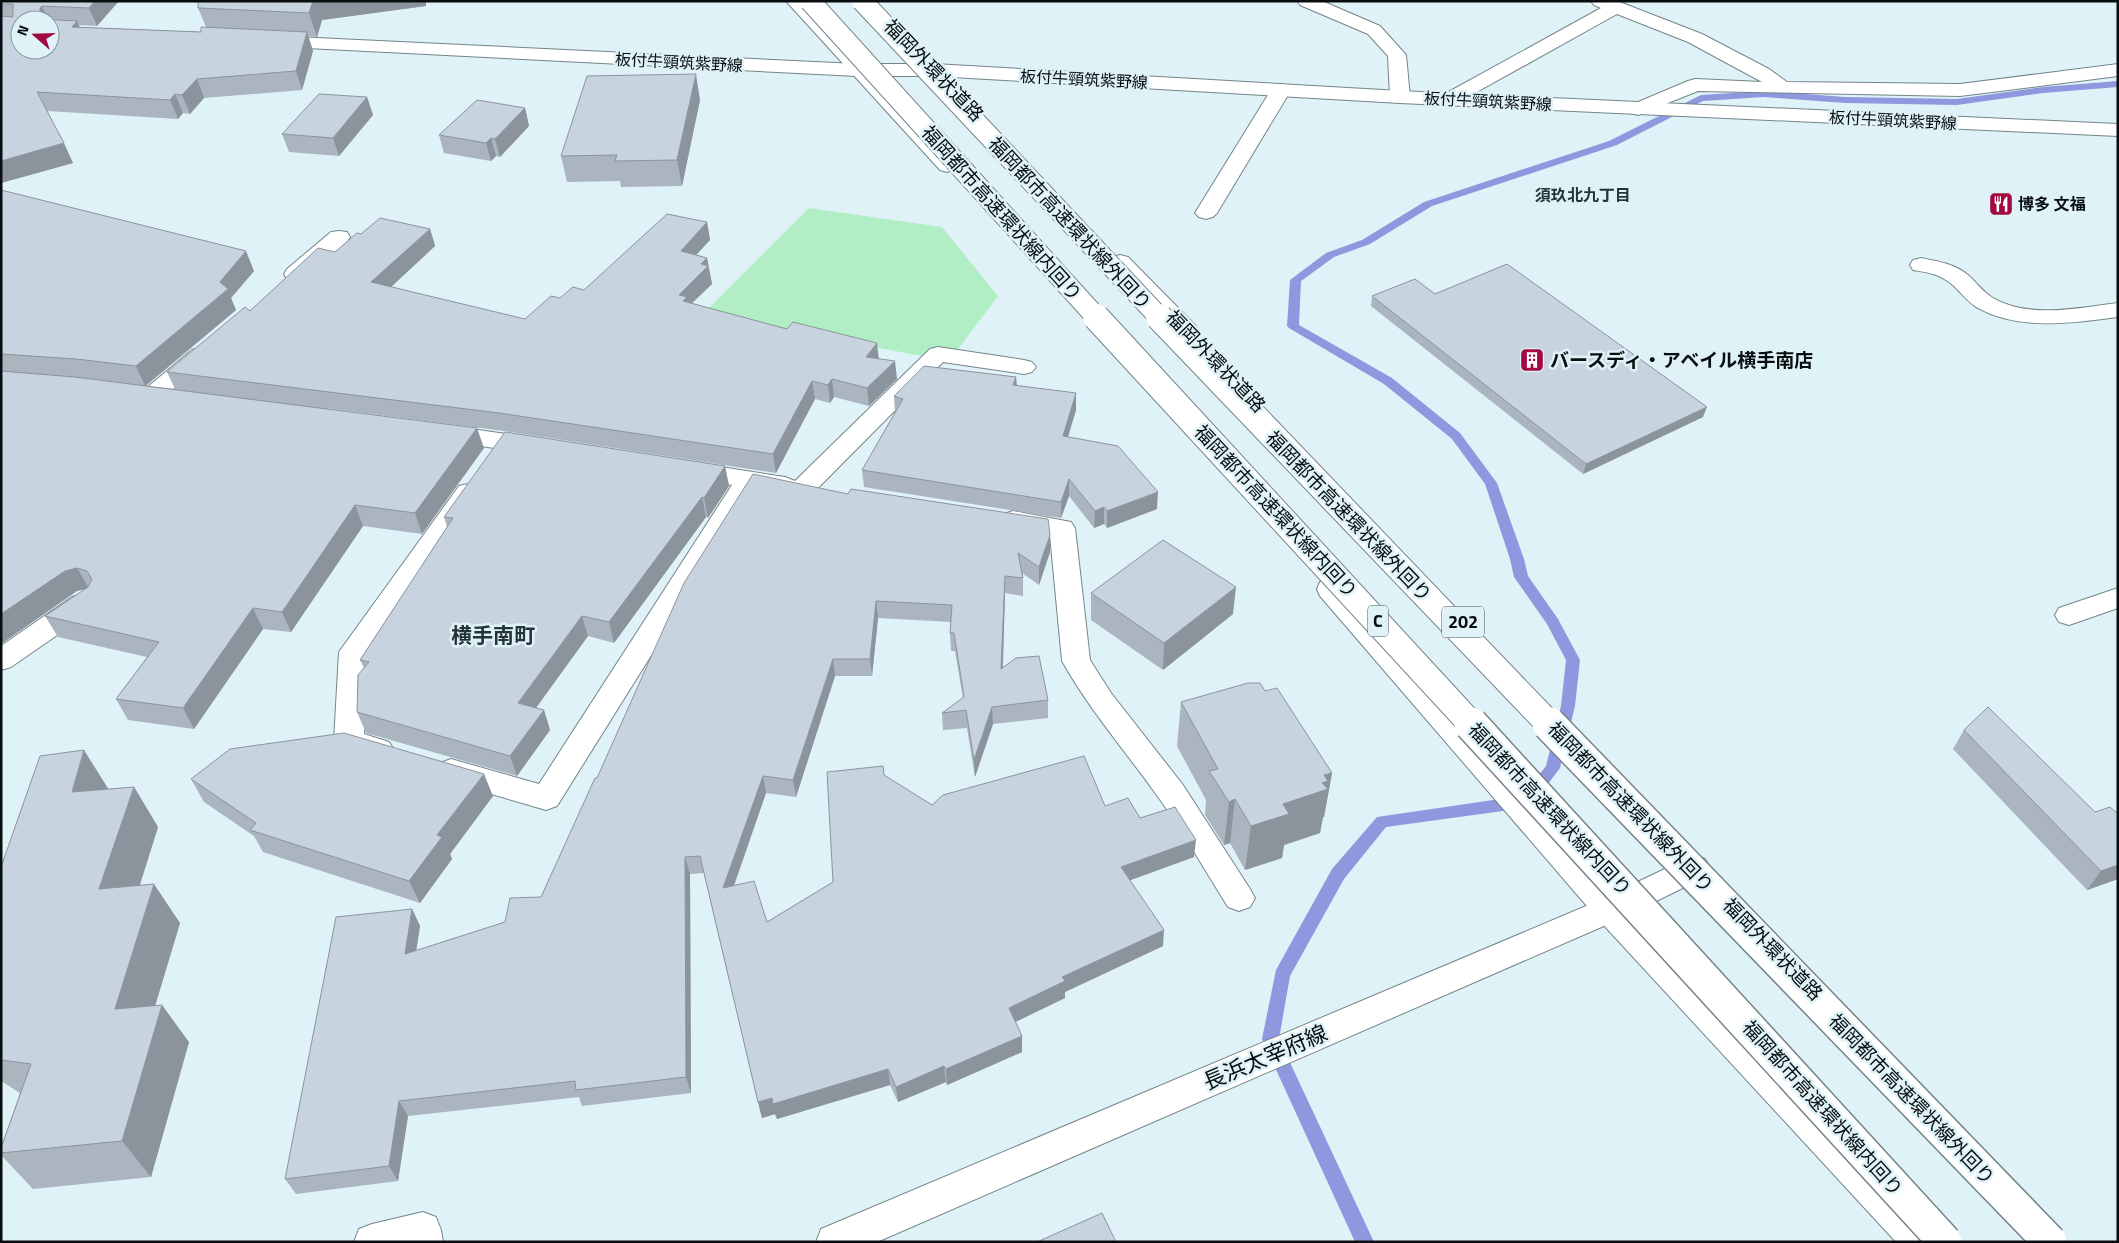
<svg xmlns="http://www.w3.org/2000/svg" width="2119" height="1243" viewBox="0 0 2119 1243" font-family="'Titillium Web','Noto Sans JP',sans-serif">
	<style>
		.green { fill: #b1eec5 }
		.lines { fill: none; stroke-linecap: round; stroke-linejoin: round }
		.stream { fill: #8f98de; fill-rule: evenodd }
		.minor-casing { stroke: #748589; stroke-width: 2 }
		.major-casing { stroke: #748589; stroke-width: 2 }
		.highway-casing { stroke: #748589; stroke-width: 2 }
		.minor { fill: #fff; fill-rule: evenodd }
		.major { fill: #fff; fill-rule: evenodd }
		.highway { fill: #fff; fill-rule: evenodd }
		.highway-bridge-far2-casing { stroke: #748589; stroke-width: 22; stroke-linecap: butt }
		.highway-bridge-far1-casing { stroke: #748589; stroke-width: 28; stroke-linecap: butt }
		.highway-bridge-casing { stroke: #748589; stroke-width: 36; stroke-linecap: butt }
		.highway-bridge-far2 { stroke: #fff; stroke-width: 20 }
		.highway-bridge-far1 { stroke: #fff; stroke-width: 26 }
		.highway-bridge { stroke: #fff; stroke-width: 33 }
		.wall { fill: #abb5c0 }
		.shaded-wall { fill: #8b949c }
		.building { fill: #c7d3df; stroke: #8b949c; fill-rule: evenodd }
		.labels { text-anchor: middle; stroke-width: 5; stroke-linejoin: round; paint-order: stroke }
		.far-street-label { font-size: 16px; fill: #080e10; stroke: #dff2f7 }
		.far-neighbourhood-label { font-size: 16px; font-weight: bold; fill: #253438; stroke: #dff2f7 }
		.far-poi-label { font-size: 16px; font-weight: bold; fill: #080e10; stroke: #dff2f7; text-anchor: start }
		.shield { fill: #dff2f7; stroke: #485255; stroke-width: 1 }
		.shield-label { font-size: 18px; font-weight: bold; fill: #080e10 }
		.street-label { font-size: 19px; fill: #080e10; stroke: #dff2f7 }
		.poi-label { font-size: 19px; font-weight: bold; fill: #080e10; stroke: #dff2f7; text-anchor: start }
		.quarter-label { font-size: 21px; font-weight: bold; fill: #253438; stroke: #dff2f7 }
		.near-street-label { font-size: 22px; fill: #080e10; stroke: #dff2f7 }
	</style>
	<rect width="100%" height="100%" fill="#dff2f7"/>
	<path class="green" d="M809,208L942,227L998,296L949,361L702,315Z"/>
	<g class="lines">
		<path class="stream" d="M2118,81V87L2043,93L1957,105L1845,103L1764,97L1703,101L1617,145L1432,206L1370,244L1334,257L1301,281L1299,325L1392,378L1460,433L1497,483L1524,559L1528,576L1558,619L1580,660L1575,706L1560,768L1545,788L1503,811L1386,827L1344,879L1290,976L1279,1039L1374,1242H1355L1262,1039L1276,970L1332,869L1377,817L1500,799L1535,780L1546,766L1561,706L1566,660L1547,624L1514,577L1510,559L1485,484L1452,439L1384,384L1289,328L1287,326L1290,280L1326,253L1362,240L1424,202L1609,141L1701,95L1764,91L1845,97L1957,99L2043,87Z"/>
		<defs>
			<path id="minor" d="M1297,1H1322L1380,26L1406,55L1410,97L1407,101L1400,103L1393,101L1390,97L1388,56L1368,34L1300,5Z
				M1591,1H1617L1702,34L1769,69L1787,82L1960,84L2118,64V76L1960,96L1698,91L1638,115L1631,113L1628,109L1631,105L1688,81L1695,79L1762,82L1688,42L1617,14L1457,103L1450,105L1443,103L1440,99L1443,95L1601,8L1594,5Z
				M1281,84L1288,86L1291,90L1217,213L1213,217L1206,219L1199,217L1195,213L1271,90L1274,86Z
				M339,231L347,232L350,237L347,242L303,279L295,281L287,279L284,274L287,269L331,232Z
				M1921,258C1937,261 1955,264 1968,275C1976,282 1983,292 1993,298C2030,319 2078,308 2118,303V317C2072,323 2020,331 1978,308C1965,301 1958,287 1946,280C1936,273 1924,272 1913,270L1910,265L1913,260Z
				M938,347L1024,360L1032,362L1036,367L1032,372L1024,374L943,362L812,494L803,496L794,494L792,491L785,493L755,489L557,806L546,810L440,779L436,771L440,763L451,759L539,784L732,485L680,476L676,470L680,464L689,462L785,477L795,481L930,349Z
				M200,348L208,350L212,355L208,360L159,401L151,404L143,401L139,396L143,391L192,350Z
				M442,425L536,438L545,440L548,446L545,452L536,454L433,439L430,433L433,427Z
				M468,484L477,486L481,492L367,654L364,734L389,742L394,750L389,758L379,761L339,749L334,741L339,652L459,486Z
				M1013,511L1071,522L1075,528L1090,660L1111,693L1183,785L1250,889L1255,898L1250,907L1239,911L1228,907C1206,872 1185,835 1161,801C1128,754 1090,711 1062,661L1050,535L1004,526L1000,520L1004,514Z
				M2118,588V608L2069,625L2059,622L2055,615L2059,608Z
				M82,594L92,597L96,604L92,611L11,667L1,670V646L72,597Z
				M1694,855L1705,859L1710,868L1705,877L1620,919L877,1242H816L821,1229L1598,901Z
				M423,1212L436,1217L441,1230L443,1242H354L359,1229L372,1224Z"/>
			<path id="major" d="M274,36L857,64H934L1400,91L2118,124V136L1400,103L934,76H857L267,46L265,42L267,38Z"/>
			<path id="highway" d="M786,1H805L954,162L957,166L954,170L947,172L940,170Z
				M1120,255L1128,257L1196,326L1199,331L1196,336L1188,338L1180,336L1112,267L1109,262L1112,257Z
				M1330,579L1340,582L1620,901L1934,1229L1939,1242H1896L1598,919L1320,596L1317,589L1320,582Z"/>
		</defs>
		<use href="#minor" class="minor-casing"/>
		<use href="#major" class="major-casing"/>
		<use href="#highway" class="highway-casing"/>
		<use href="#minor" class="minor"/>
		<use href="#major" class="major"/>
		<use href="#highway" class="highway"/>
		<defs>
			<path id="highway-bridge-far2" d="M810,1L1098,319
				M862,1L1161,319"/>
			<path id="highway-bridge-far1" d="M1096,317L1472,725
				M1159,317L1550,725"/>
			<path id="highway-bridge" d="M1471,724L1945,1242
				M1549,724L2050,1242"/>
		</defs>
		<use href="#highway-bridge-far2" class="highway-bridge-far2-casing"/>
		<use href="#highway-bridge-far1" class="highway-bridge-far1-casing"/>
		<use href="#highway-bridge" class="highway-bridge-casing"/>
		<use href="#highway-bridge-far2" class="highway-bridge-far2"/>
		<use href="#highway-bridge-far1" class="highway-bridge-far1"/>
		<use href="#highway-bridge" class="highway-bridge"/>
	</g>
	<path class="wall" d="M1,1H119L97,26L79,25L80,27L201,32L206,27L198,8L426,6L322,20L317,37L308,36L313,51L302,90L204,98L190,114L183,113L178,119L47,111L73,163L1,183Z
		M367,97L373,115L339,156L289,152L282,134Z
		M700,100L682,186L621,187L620,181L567,182L561,156Z
		M525,108L529,126L500,157L496,156L491,161L444,153L439,135Z
		M1,190L254,271L231,298L236,310L146,386L175,389L167,372L250,311L361,234L430,229L435,246L391,287L525,319L560,298L584,290L707,222L710,240L696,255L707,258L712,284L692,303L878,359L897,379L869,406L834,397L830,403L815,399L776,473L504,431L325,408L484,448L422,534L363,526L291,632L263,629L194,729L128,720L116,699L147,657L58,637L45,616L85,589L77,591L1,644Z
		M1435,294L1703,417L1583,474L1371,306L1372,296Z
		M1016,377L1017,386L1076,410L1068,437L1157,509L1107,528L1104,524L1094,528L1069,496L1061,518L864,487L862,470L895,413L894,396Z
		M725,466L729,486L708,518L706,517L614,643L588,636L536,708L544,710L550,730L517,776L366,733L357,712L364,668L360,660L447,527L444,517Z
		M753,474L1050,552L1039,585L1022,573L1023,578V596L1005,593L1003,668L1048,700V718L993,724L975,777L967,728L943,730L942,713L963,698L955,651H951L950,633L951,622L878,618L872,676H835L796,797L766,793L734,886L767,922L833,882L884,776L932,805L1105,806L1140,818L1194,857L1130,880L1163,946L1065,992V998L1015,1022L1022,1036V1052L947,1085L946,1082L898,1102L890,1085L777,1119L775,1114L762,1118L704,873L690,874L691,1093L582,1106L579,1097L408,1116L398,1181L296,1194L285,1179L412,909L420,926L416,951L505,922L541,897L597,778Z
		M1091,593L1233,614L1163,670L1091,620Z
		M1265,691L1332,773L1324,817H1323L1320,833L1284,845L1282,858L1245,870L1230,843L1224,845L1205,815L1206,800L1177,746L1181,702Z
		M1964,730L2095,812L2118,879L2087,890L1953,749Z
		M191,779L493,796L450,854L452,859L420,903L263,852L254,836L204,802Z
		M134,787L158,827L140,885L180,923L155,1006L189,1042L151,1177L33,1189L1,1155V1148L20,1093L1,1081V867L109,789Z"/>
	<path class="shaded-wall" d="M95,1H119L97,26L89,8Z
		M313,1H426V6L322,20L317,37L309,13Z
		M42,6L48,20L40,19V8Z
		M77,21L85,40L72,27Z
		M307,32L313,51L302,90L296,71Z
		M696,74L700,100L682,186L677,160Z
		M197,79L204,98L190,114L182,95Z
		M175,94L183,113L178,119L170,100Z
		M367,97L373,115L339,156L333,138Z
		M525,108L529,126L500,157L495,139Z
		M491,138L496,156L491,161L486,143Z
		M64,143L73,163L1,183V161Z
		M707,222L710,240L684,268L681,251Z
		M430,229L435,246L377,300L371,282Z
		M246,251L254,271L231,298L236,310L145,386L136,366L220,282Z
		M707,258L712,284L689,306L679,295L701,264Z
		M877,343L879,361L866,357Z
		M895,361L897,379L869,406L867,388Z
		M1016,377L1017,393L1013,385Z
		M832,379L834,397L830,403L828,385Z
		M812,381L815,399L776,473L773,454Z
		M1076,393V410L1063,453V436Z
		M1707,407L1703,417L1583,474L1586,464Z
		M477,428L484,448L422,534L415,513Z
		M725,466L729,486L708,518L704,498Z
		M1069,479V496L1061,518V502Z
		M1158,492L1157,509L1107,528V511Z
		M702,497L706,517L614,643L609,622Z
		M355,505L363,526L291,632L282,612Z
		M1104,507V524L1094,528L1095,511Z
		M1050,535V552L1039,585V567Z
		M77,568L89,588L77,591L1,644V614L65,571Z
		M1005,576V593L1002,687L1001,669Z
		M1236,587L1233,614L1163,670L1164,643Z
		M876,601L878,618L872,676L870,659Z
		M253,608L263,629L194,729L183,708Z
		M582,616L588,636L525,723L518,703Z
		M833,659L835,676L796,797L793,780Z
		M992,707L993,724L975,777L974,760Z
		M544,710L550,730L517,776L510,756Z
		M84,750L109,790L72,792Z
		M1332,773L1324,817H1323L1320,833L1284,845L1282,858L1245,870L1251,826L1324,775Z
		M484,774L493,796L450,854L452,859L420,903L409,881L437,835Z
		M763,776L766,793L727,905L723,888Z
		M134,787L158,827L126,928L99,889Z
		M1235,799L1230,843L1224,845L1229,802Z
		M1196,840L1194,857L1120,884L1121,867Z
		M685,857L690,874L691,1093L686,1077Z
		M2118,865V879L2087,890L2101,871Z
		M154,884L180,923L143,1046L115,1009Z
		M412,909L420,926L413,971L405,954Z
		M1164,930L1163,946L1065,992V998L1009,1025V1008L1062,977Z
		M162,1005L189,1042L151,1177L122,1141Z
		M1022,1036V1052L947,1085L946,1069Z
		M944,1066L946,1082L898,1102L896,1087Z
		M888,1069L890,1085L777,1119L775,1114L762,1118L758,1102Z
		M399,1101L408,1116L398,1181L389,1166Z"/>
	<path class="building" d="M1,1H95L89,8L42,6L40,8V19L77,21L72,27L201,32V27L307,32L296,71L197,79L182,95L175,94L170,100L37,92L64,143L1,161V16L13,17V4H1ZM20,20H50V50H20Z
		M198,1H313L309,13L198,8Z
		M696,74L677,160L615,161L617,155L561,156L587,76Z
		M319,94L367,97L333,138L282,134Z
		M477,100L525,108L495,139L491,138L486,143L439,135Z
		M1,190L246,251L220,282L228,289L136,366L76,359L1,354Z
		M667,214L707,222L681,251L707,258L701,264L708,266L679,295L687,297L683,301L787,329L793,322L877,343L866,357L895,361L867,388L832,379L828,385L812,381L773,454L499,413L167,372L245,307L250,311L318,248L335,252L357,233L361,234L380,218L430,229L371,282L525,319L551,296L560,298L573,287L584,290Z
		M1507,264L1707,407L1586,464L1372,296L1415,279L1435,294Z
		M924,366L1016,377L1013,385L1076,393L1063,436L1118,446L1158,492L1107,511L1104,507L1095,511L1069,479L1061,502L862,470L903,399L894,396Z
		M1,371L75,377L477,428L415,513L355,505L282,612L253,608L183,708L116,699L159,642L45,616L88,587L92,579L87,571L77,568L65,571L1,614Z
		M505,432L725,466L704,498L702,497L609,622L582,616L518,703L544,710L510,756L357,712L358,675L369,662L360,660L453,518L444,517Z
		M753,474L848,494L851,489L1048,519L1050,535L1039,567L1018,553L1023,578L1005,576L1001,669L1016,658L1039,656L1048,700L992,707L974,760L966,710L942,713L964,697L954,633H950L952,605L876,601L870,659H833L793,780L763,776L723,888L754,881L767,922L833,882L827,772L883,766L884,775L932,805L943,795L1084,756L1105,806L1128,798L1140,818L1175,807L1196,840L1121,867L1164,930L1062,977L1065,981L1009,1008L1022,1036L946,1069L944,1066L896,1087L888,1069L773,1104L772,1098L758,1102L700,856L685,857L686,1077L576,1090L575,1081L399,1101L389,1166L285,1179L336,917L412,909L405,954L505,922L510,898L541,897L595,778H597L684,583Z
		M1163,540L1236,587L1164,643L1091,593Z
		M1248,683H1260L1265,691L1277,688L1332,773L1324,775L1328,781L1322,783L1328,789L1283,804L1289,814L1251,826L1235,799L1229,802L1209,771L1218,769L1181,702Z
		M1988,707L2095,812L2110,807L2118,814V865L2101,871L1964,730Z
		M344,733L484,774L437,835L442,837L409,881L250,830L256,823L191,779L230,749Z
		M84,750L72,792L134,787L99,889L154,884L115,1009L162,1005L122,1141L1,1153V1148L31,1064L1,1060V867L40,756Z
		M1102,1213L1116,1242H1037Z"/>
	<defs>
		<symbol id="restaurant-square" viewBox="-11 -11 22 22"><rect x="-9" y="-9" width="18" height="18" rx="4" fill="#a30840" stroke="#dff2f7"/><path d="M-5-6h1v4h1v-4h1v4h1v-4h1v5L-1.5 .5V6h-2V.5L-5-1ZM5-6V6H3V1.5H1.5Q1.5-4 5-6Z" fill="#fff"/></symbol>
		<symbol id="building-square" viewBox="-11 -11 22 22"><rect x="-9" y="-9" width="18" height="18" rx="4" fill="#a30840" stroke="#dff2f7"/><path d="M-4-6H4V6H1V3H-1V6H-4ZM-2.5-4.3h1.7v1.8h-1.7ZM.8-4.3h1.7v1.8H.8ZM-2.5-1h1.7V.8h-1.7ZM.8-1h1.7V.8H.8Z" fill="#fff"/></symbol>
	</defs>
	<g fill-rule="evenodd">
		<use href="#restaurant-square" x="1987" y="190" width="28" height="28"/>
		<use href="#building-square" x="1518" y="346" width="28" height="28"/>
	</g>
	<g class="labels">
		<g class="far-street-label">
			<text transform="translate(679 62) rotate(3)" y="6">板付牛頸筑紫野線</text>
			<text transform="translate(1084 79) rotate(3)" y="6">板付牛頸筑紫野線</text>
			<text transform="translate(1488 101) rotate(3)" y="6">板付牛頸筑紫野線</text>
			<text transform="translate(1893 120) rotate(3)" y="6">板付牛頸筑紫野線</text>
		</g>
		<g class="far-neighbourhood-label">
			<text x="1583" y="201">須玖北九丁目</text>
		</g>
		<g class="far-poi-label">
			<text x="2018" y="210">博多 文福</text>
		</g>
		<g class="shield">
			<rect x="1368" y="605.5" width="20" height="31" rx="4"/>
			<rect x="1442" y="606.5" width="42" height="31" rx="4"/>
		</g>
		<g class="shield-label">
			<text x="1378" y="627">C</text>
			<text x="1463" y="628">202</text>
		</g>
		<g class="street-label">
			<text transform="translate(934 70) rotate(46)" y="7">福岡外環状道路</text>
			<text transform="translate(1002 213) rotate(48)" y="7">福岡都市高速環状線内回り</text>
			<text transform="translate(1070 223) rotate(47)" y="7">福岡都市高速環状線外回り</text>
			<text transform="translate(1216 361) rotate(46)" y="7">福岡外環状道路</text>
			<text transform="translate(1276 511) rotate(47)" y="7">福岡都市高速環状線内回り</text>
			<text transform="translate(1349 516) rotate(46)" y="7">福岡都市高速環状線外回り</text>
			<text transform="translate(1631 807) rotate(46)" y="7">福岡都市高速環状線外回り</text>
			<text transform="translate(1550 809) rotate(47)" y="7">福岡都市高速環状線内回り</text>
			<text transform="translate(1773 949) rotate(46)" y="7">福岡外環状道路</text>
			<text transform="translate(1912 1099) rotate(46)" y="7">福岡都市高速環状線外回り</text>
			<text transform="translate(1823 1108) rotate(48)" y="7">福岡都市高速環状線内回り</text>
		</g>
		<g class="poi-label">
			<text x="1550" y="367">バースディ・アベイル横手南店</text>
		</g>
		<g class="quarter-label">
			<text x="493" y="643">横手南町</text>
		</g>
		<g class="near-street-label">
			<text transform="translate(1265 1057) rotate(-23)" y="8">長浜太宰府線</text>
		</g>
	</g>
	<rect width="2119" height="1243" fill="none" stroke="#080e10" stroke-width="5"/>
	<g transform="translate(35 35) rotate(290)"><circle r="24" fill="#dff2f7" stroke="#89979b"/>
	<path d="M0-4L9 19L0 12L-9 19Z" fill="#a30840"/>
	<text y="-8" font-size="14" font-weight="bold" text-anchor="middle" fill="#080e10">N</text>
	</g>
</svg>
